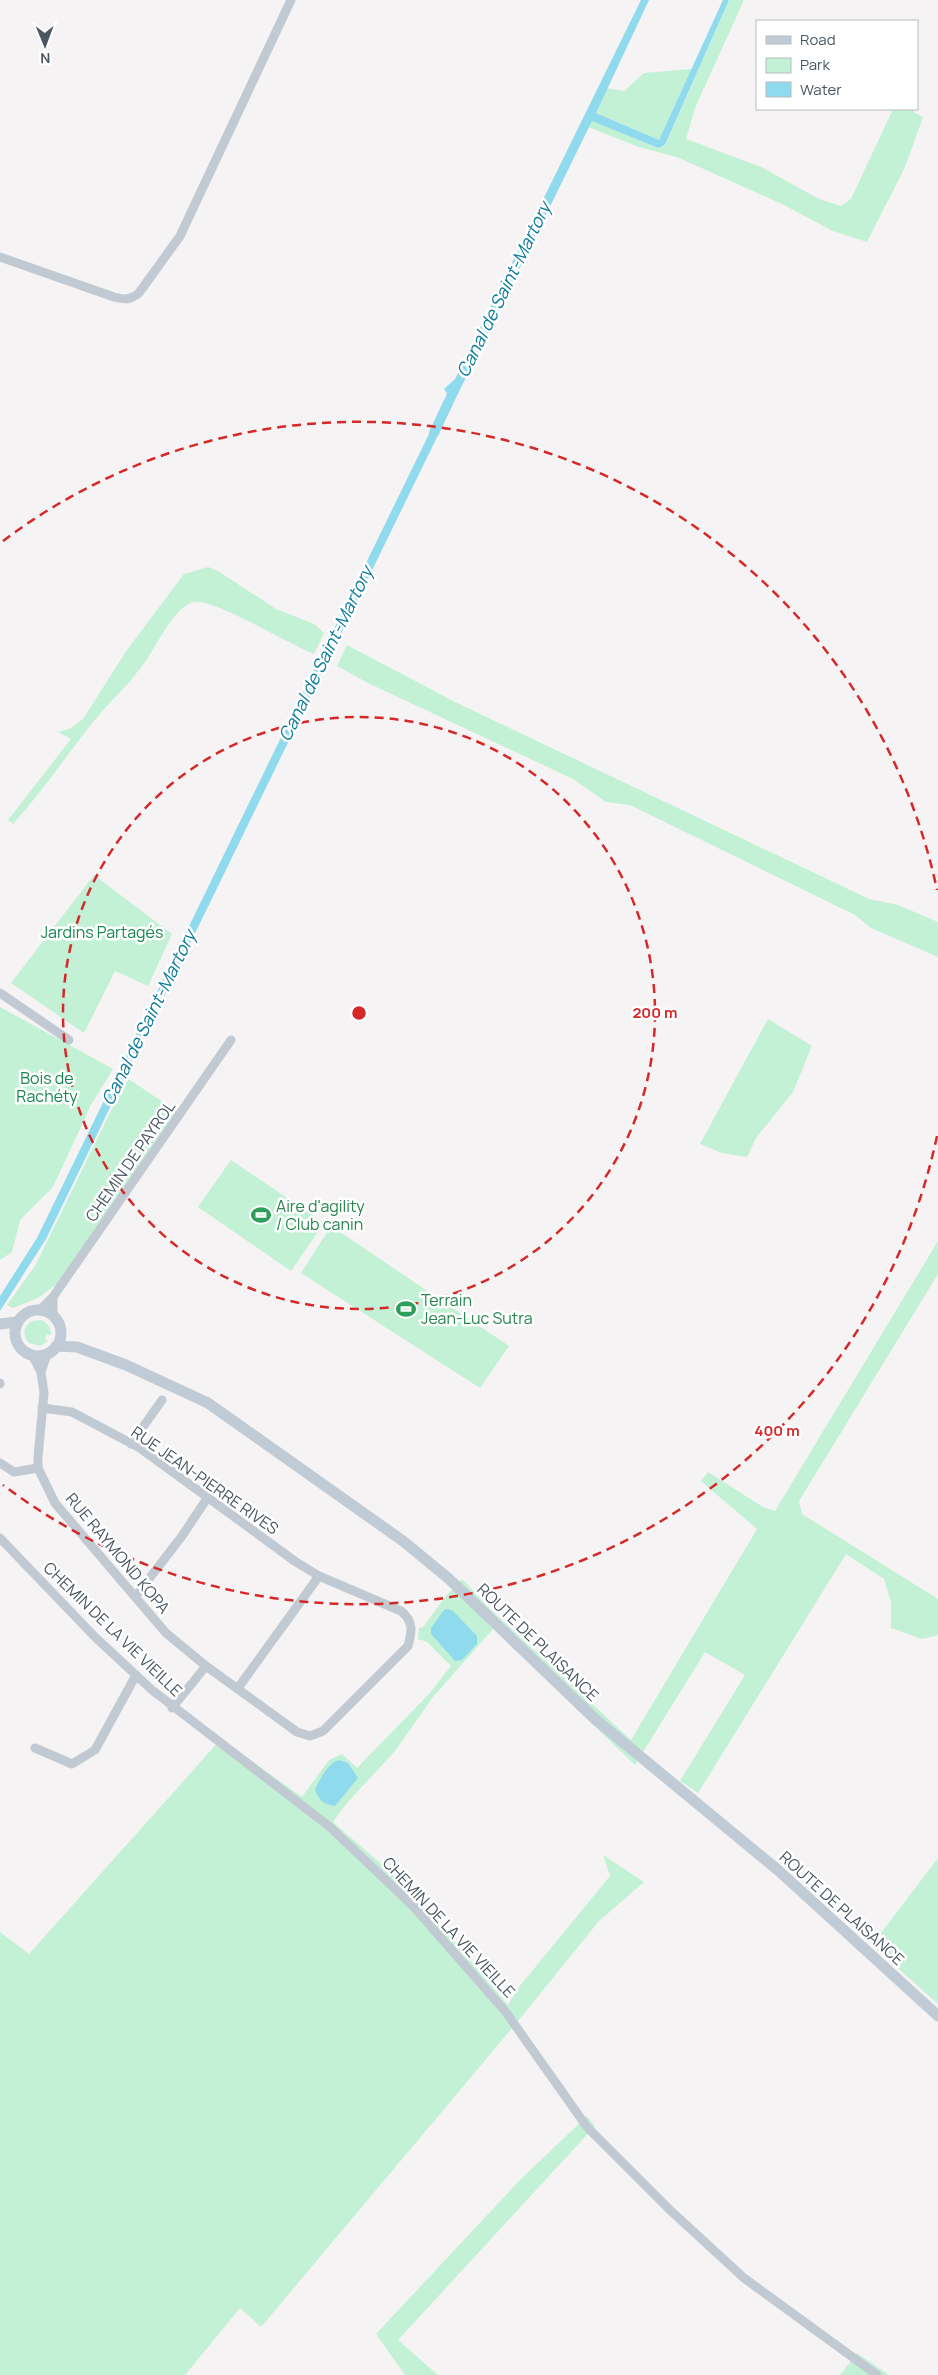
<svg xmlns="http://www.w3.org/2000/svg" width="938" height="2375" viewBox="0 0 938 2375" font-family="Manrope,sans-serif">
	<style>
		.green { fill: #c3f1d5 }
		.water { fill: #90daee }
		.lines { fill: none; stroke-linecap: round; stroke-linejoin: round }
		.canal { stroke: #90daee; stroke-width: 10 }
		.street { stroke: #c1cad2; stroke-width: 9 }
		.secondary { stroke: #c1cbd6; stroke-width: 11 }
		.ring { fill: none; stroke: #d62828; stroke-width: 2.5; stroke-dasharray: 9 6 }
		.labels { text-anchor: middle; stroke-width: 5; stroke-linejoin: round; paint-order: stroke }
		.park-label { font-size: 16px; fill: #17864f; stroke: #fff }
		.street-label { font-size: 16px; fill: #4a5661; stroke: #fff }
		.leisure-label { font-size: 16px; fill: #27864d; stroke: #fff; text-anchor: start }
		.water-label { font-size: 18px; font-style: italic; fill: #0c7c9b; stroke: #fff }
		.centre { fill: #d62828; stroke: #fff; stroke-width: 2.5 }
		.ring-label { font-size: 15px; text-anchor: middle; font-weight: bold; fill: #d62828; stroke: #fff; stroke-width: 5; stroke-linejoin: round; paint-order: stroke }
	</style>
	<rect width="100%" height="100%" fill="#f5f3f3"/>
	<path class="green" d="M729,0H744L695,108L686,139L761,167L819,199L841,206L851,199L893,109H915L913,112L923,117L905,167L867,242L833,231L782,204L677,157L639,147L588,127L592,120L657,148L665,146Z
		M692,69L659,140L596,113L607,88L624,91L644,73Z
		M208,567L218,571L276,609L314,624L324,633L314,654C290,645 213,598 194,602C175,606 158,643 147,659C132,682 110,701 93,722C66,756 42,792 13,824L8,820L71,739L58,732L71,728L83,719L127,650L184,574Z
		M347,645L455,702L869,899L898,905L938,922V957L871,928L855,915L630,805L606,802L573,779L368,683L337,666Z
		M94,875L172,934L148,986L115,971L84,1033L11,983Z
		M0,1007L113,1069L91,1105L53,1187L20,1220L12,1252L0,1260Z
		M768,1019L812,1046L793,1092L756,1138L747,1157L722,1153L700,1144Z
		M127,1078L178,1112L57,1284L38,1298L13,1308L7,1305L35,1266Z
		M231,1160L324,1223L291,1271L198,1207Z
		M331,1226L509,1346L480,1388L301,1273Z
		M938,1241V1274L799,1501L802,1514L938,1599V1635L922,1639L891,1628V1602L884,1579L846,1554L698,1793L680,1781L745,1675L705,1652L635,1765L481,1617L493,1629L433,1697L395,1751L346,1804L333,1822L388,1870L456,1943L508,2005L519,1987L610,1876L603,1855L644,1882L599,1921L518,2021L261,2327L240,2308L185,2375H0V1932L29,1954L221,1739L302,1797L329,1760L342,1754L357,1768L429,1694L451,1666L427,1642L418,1639L419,1628L423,1627L445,1597L462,1579L490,1609L631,1740L757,1529L701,1481L708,1472L763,1507L775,1511Z
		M42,1320C48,1324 51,1327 51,1335L47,1334L45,1339L48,1341L40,1346L29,1343C22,1335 23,1327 32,1321Z
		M938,1858V2004L872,1945Z
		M587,2116L595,2126L398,2340L438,2375H405L376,2334L520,2180Z
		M857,2353L889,2375H840Z"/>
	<path class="water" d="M641,0H649L596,113L659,140L723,0H729L665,145L658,148L592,121L450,410L445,415L440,411L447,393L444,389L455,379Z
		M437,421L442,423L437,437L46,1239L0,1311V1296L37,1238L428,436Z
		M448,1609L453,1611L477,1636V1644L462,1660L455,1661L431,1634V1628L444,1610Z
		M339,1760L348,1763L358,1778L335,1806C323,1804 320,1801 315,1790C320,1779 327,1764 339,1760Z"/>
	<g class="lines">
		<path class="canal" d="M434,433L448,403"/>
		<path class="street" d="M0,257L114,297C125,300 130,300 139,293L180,236L291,0
			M0,993L69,1040
			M53,1297V1316
			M40,1310L53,1297L231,1040
			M32,1355L41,1372L44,1393L38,1457V1468L55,1503L166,1633L206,1666L297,1732L310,1736L323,1731L408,1646C412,1631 414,1622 401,1611L319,1576L296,1562L140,1448L72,1412L42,1408
			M41,1372L47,1354
			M0,1384V1383
			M131,1444L162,1400
			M0,1463L14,1472L38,1468
			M0,1538L95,1637L152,1690L330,1827L413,1906L505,2011L587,2127L670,2210L744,2278L877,2375
			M135,1597L182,1536L208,1497
			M238,1688L319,1576
			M172,1708L206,1666
			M35,1748L72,1764L95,1750L136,1675"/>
		<path class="secondary" d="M15 1333a23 23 0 1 1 46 0a23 23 0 1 1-46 0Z
			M0,1324L17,1322
			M56,1346L77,1347L126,1365L208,1403L403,1541L448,1578L595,1719L779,1871L938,2016"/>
	</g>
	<g class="ring">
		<circle cx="359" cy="1013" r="296"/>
		<path d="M937 1136A591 591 0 0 1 3 1485M3 541A591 591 0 0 1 937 890"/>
	</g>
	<defs>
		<symbol id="stadium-bare" viewBox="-9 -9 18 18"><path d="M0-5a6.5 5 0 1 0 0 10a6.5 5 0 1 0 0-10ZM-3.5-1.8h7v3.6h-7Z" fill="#2e9e5b" stroke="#fff" stroke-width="2.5" paint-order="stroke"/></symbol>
	</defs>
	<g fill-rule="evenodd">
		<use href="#stadium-bare" x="247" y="1201" width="28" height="28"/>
		<use href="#stadium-bare" x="392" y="1295" width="28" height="28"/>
	</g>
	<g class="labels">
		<g class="park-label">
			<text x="102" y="938">Jardins Partagés</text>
			<text x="47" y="1084">Bois de<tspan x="47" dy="18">Rachéty</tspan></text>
		</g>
		<g class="street-label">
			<text transform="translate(130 1161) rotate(-55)" y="6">CHEMIN DE PAYROL</text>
			<text transform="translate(205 1480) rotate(35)" y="6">RUE JEAN-PIERRE RIVES</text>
			<text transform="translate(118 1553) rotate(50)" y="6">RUE RAYMOND KOPA</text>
			<text transform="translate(113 1629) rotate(44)" y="6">CHEMIN DE LA VIE VIEILLE</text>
			<text transform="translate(538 1642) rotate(44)" y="6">ROUTE DE PLAISANCE</text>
			<text transform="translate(842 1908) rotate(42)" y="6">ROUTE DE PLAISANCE</text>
			<text transform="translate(449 1927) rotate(47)" y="6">CHEMIN DE LA VIE VIEILLE</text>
		</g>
		<g class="leisure-label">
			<text x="276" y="1212">Aire d'agility<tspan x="276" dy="18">/ Club canin</tspan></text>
			<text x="421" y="1306">Terrain<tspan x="421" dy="18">Jean-Luc Sutra</tspan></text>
		</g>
		<g class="water-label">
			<text transform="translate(504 290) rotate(-64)" y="6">Canal de Saint-Martory</text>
			<text transform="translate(326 654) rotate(-64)" y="6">Canal de Saint-Martory</text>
			<text transform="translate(149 1018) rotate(-64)" y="6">Canal de Saint-Martory</text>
		</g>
	</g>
	<circle cx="359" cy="1013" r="8" class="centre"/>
	<g class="ring-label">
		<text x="655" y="1018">200 m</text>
		<text x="777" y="1436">400 m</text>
	</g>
	<rect x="756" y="20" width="162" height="90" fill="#ffffff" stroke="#b7bbc0"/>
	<rect x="766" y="36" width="25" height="8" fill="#c1cbd6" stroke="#b7bbc0"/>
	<text x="800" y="45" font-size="15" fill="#4a5661">Road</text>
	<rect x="766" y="58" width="25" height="15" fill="#c3f1d5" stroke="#b7bbc0"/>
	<text x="800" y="70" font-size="15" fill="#4a5661">Park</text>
	<rect x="766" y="82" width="25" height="15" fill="#90daee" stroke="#b7bbc0"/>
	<text x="800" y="95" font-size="15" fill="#4a5661">Water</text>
	<g transform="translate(45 45) rotate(179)" stroke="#ffffff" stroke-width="4" paint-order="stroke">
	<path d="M0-4L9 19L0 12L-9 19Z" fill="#4a5661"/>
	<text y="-8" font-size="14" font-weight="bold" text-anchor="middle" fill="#4a5661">N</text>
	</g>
</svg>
